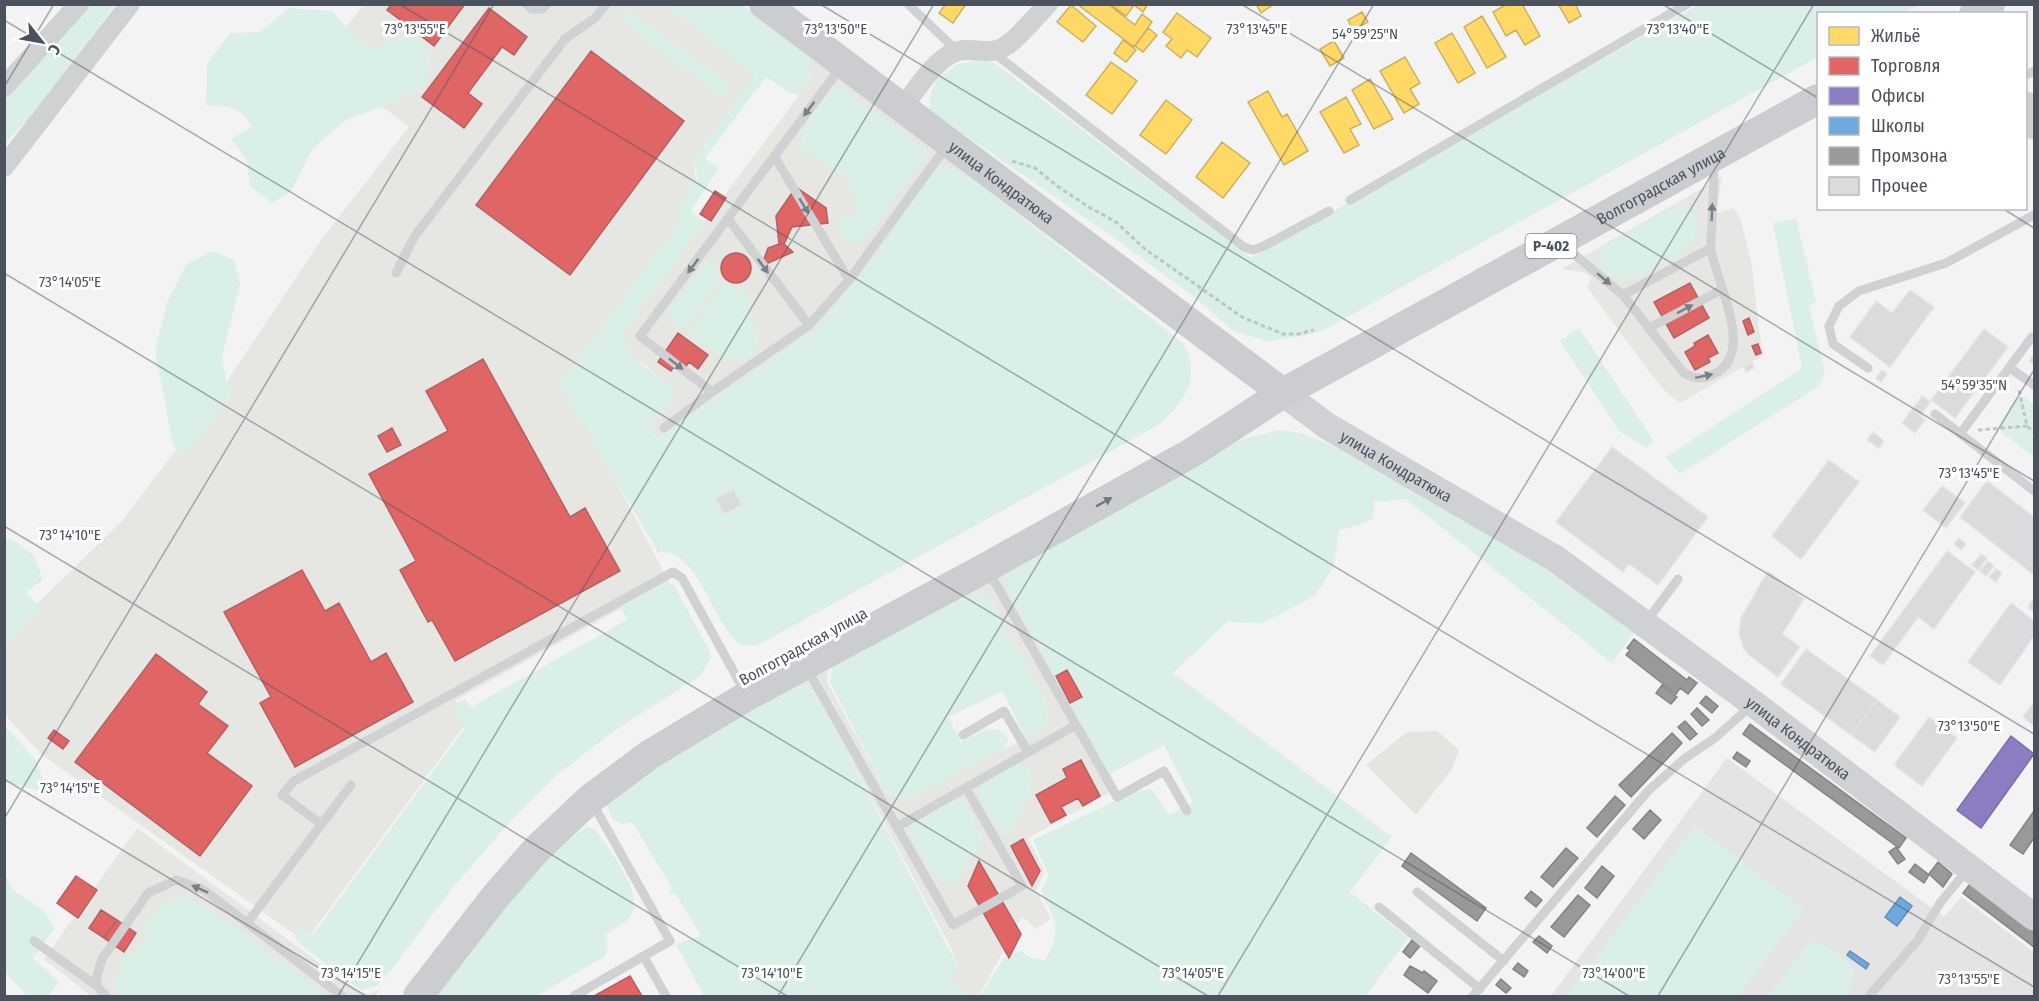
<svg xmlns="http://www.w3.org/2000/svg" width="2039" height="1001" viewBox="0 0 2039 1001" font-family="'Fira Sans Condensed',sans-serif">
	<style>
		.commercial { fill: #e6e6e2 }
		.education { fill: #e5e4e4 }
		.green { fill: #daefe5 }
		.sand { fill: #e6e4e0 }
		.homes { fill: #ffd966; stroke: #c9b064; stroke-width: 1.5 }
		.shops { fill: #e06666; stroke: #b36064; stroke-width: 1.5 }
		.offices { fill: #8e7cc3; stroke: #7a6fa5; stroke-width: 1.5 }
		.schools { fill: #6fa8dc; stroke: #648eb6; stroke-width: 1.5 }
		.industry { fill: #999; stroke: #828487; stroke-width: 1.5 }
		.building { fill: #dadbdd; stroke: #e4e4e5; stroke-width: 1.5 }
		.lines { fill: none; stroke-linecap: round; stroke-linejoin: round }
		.path { stroke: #bdc7c5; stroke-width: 3; stroke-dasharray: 4.5 3; stroke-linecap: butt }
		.lane { stroke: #cfd1d3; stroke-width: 9 }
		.street { stroke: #cfd1d3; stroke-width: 20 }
		.secondary { stroke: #cfd1d4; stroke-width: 27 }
		.primary { stroke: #cbcdd0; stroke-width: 30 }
		.oneway { fill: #797e87 }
		.oneway2 { fill: #717780 }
		.ticks { fill: none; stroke: #4b525e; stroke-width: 1.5; stroke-opacity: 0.45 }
		.labels { text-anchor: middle; stroke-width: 6; stroke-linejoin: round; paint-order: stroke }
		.shield { fill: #fff; stroke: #81868e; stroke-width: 1.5 }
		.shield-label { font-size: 15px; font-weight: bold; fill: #4b525e }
		.street-label { font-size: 16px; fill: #4b525e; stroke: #fff }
		.ticks-label { font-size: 15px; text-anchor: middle; fill: #4b525e; stroke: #fff; stroke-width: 6; stroke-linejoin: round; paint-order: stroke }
	</style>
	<rect width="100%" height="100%" fill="#f3f3f3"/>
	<path class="commercial" d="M363,5H667L759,76L693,163L697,182L677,206L680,224L564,383L669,582L456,700L463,727L305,942L41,754L5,715V635L121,522L219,393L323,237L409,127L321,59Z
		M808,52L960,169L855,283L828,316L811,332L657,438L648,423L661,416L673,398L671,385L633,356L624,343L623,332L799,95L811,75Z
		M1722,177L1716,214L1733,208L1741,220L1752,266L1759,331L1764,355L1680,403L1667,393L1650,373L1587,287L1592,277L1583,272L1561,269Z
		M1013,562L1009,592L1118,788L1028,838L1045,872L1036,891L1051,919L1035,929L1028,921L1021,918L979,996H971L951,981L957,966L952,950L818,698L813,691L792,683L829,665L827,682L887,793L899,798L916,795L1037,732L1047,723L1048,707L991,599L963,588Z
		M137,828L359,992L368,994L380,990L375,996H91L44,959Z"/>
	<path class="education" d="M1727,758L1944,917L1961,897L2034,952V996H1551Z"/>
	<path class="green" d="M664,4L742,5L808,52C816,69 808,81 799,95L790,93L766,77L705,158L719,168L691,211L705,222L623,332C625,358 652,371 671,385L673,398L661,416L648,423L656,438L811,332C859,286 894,226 933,171L942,165L960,169L1184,344C1201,378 1185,400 1160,424L758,645C754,645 748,646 744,645C719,639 705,567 672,554C668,552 662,552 658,552L559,385L679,222L677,206L698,178L693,159L755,76Z
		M87,5H115L34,113L5,144V97Z
		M1698,5H1921L1902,13L1818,14V57L1322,331L1303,336L1266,341L1232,330L1197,299L1110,235L929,110L931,91L939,78L958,64L984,60L997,65L1251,258Z
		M289,8L332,11L354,35L370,49L411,34L430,53L426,85L395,102L348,119L313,148L291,191L272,203L250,186L247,161L231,139L252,127C240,105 230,107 206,105L207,64L230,33L260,32Z
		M628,9L726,81L729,86L727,91L723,94L717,93L622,22L620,14L623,10Z
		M838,88L846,91L929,152L864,240C846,249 839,234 837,218L856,215L851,183L809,152L803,159C794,130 815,113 831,91Z
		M1678,204L1686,205L1696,215C1697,224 1698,233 1692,242C1684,257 1636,282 1618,278C1599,274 1592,259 1605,245Z
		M1796,218L1816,302L1809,306L1825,371L1819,386L1680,474L1666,457L1802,368L1773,223Z
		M213,251L234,260L240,284L222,357L230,397L183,457L173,445L155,351L167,302L187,264Z
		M706,261L718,267L714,274L721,280L685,330C678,325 668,321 668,311Z
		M725,282L739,292L745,285L758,337C752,387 708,347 689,333Z
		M1579,328L1654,441L1646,448L1619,431L1560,341Z
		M2024,397L2034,405V457L2001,432L1999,424L2016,399Z
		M1279,430L1301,433L1344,451L1487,530L1576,589L1635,632L1612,663L1406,499L1373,502L1375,505L1372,519L1359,525L1339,530L1334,566L1315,596L1263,623L1231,622L1229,620L1173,673L1392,837L1350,892L1408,938L1366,996H980L1004,958L1022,951L1029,957L1045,960C1064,929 1054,920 1041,890L1049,876L1033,840L1134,792L1152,789L1169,815L1193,802L1164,745L1110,774L1009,592L1006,578L1013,562L1243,439Z
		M5,538L13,540L34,555L43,580L26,592L41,609L5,644Z
		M663,580L674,585L709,650L711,657L701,675L614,731L557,775L505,827L450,891L392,969L376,986L360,990L296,941L295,932L304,930L313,935L464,729L451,706L465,699L471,707L627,620L621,606Z
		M967,589L990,598L1048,707L1047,723L1037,732L1025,738L1003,691L948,717L961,742C976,735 992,722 1007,735L1008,742L1004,749L916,796L900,798L887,793L830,682L833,663Z
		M792,683L807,686L818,698L957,965L952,981L971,996H704L676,944L701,936L676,894H670L671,886L632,822L622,824L613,819L605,803L609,794Z
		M4,725L36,760L43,780L38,790L5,782Z
		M1019,763L1027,765L1033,778C1025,806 1023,815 1004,839L978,795L981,782Z
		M954,799L965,801L983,838L958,881L952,884L937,881L910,835L911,823Z
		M587,826L596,830C608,849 644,891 631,915C627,923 613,929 605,935L608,948L604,957L536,996H432L538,865Z
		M1695,826L1804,909L1738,996H1566Z
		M4,872L13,890L43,910L55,928L33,958L59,982L48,996H27L5,972Z
		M185,897L207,907L327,996H118C112,977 118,965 129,949L135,953L149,932L143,928C157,908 160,901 185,897Z
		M1813,943H1823L1827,946C1850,964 1866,968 1844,996H1768L1804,949Z"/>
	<path class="sand" d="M1437,731L1459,750L1452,769L1416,815L1366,765L1407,732Z"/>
	<path class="homes" d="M946,4H966L953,23L939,13Z
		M1077,4H1108L1135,25L1142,14L1152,22L1134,47Z
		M1110,4H1148L1143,12L1134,5L1126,16Z
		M1256,4H1274L1261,13Z
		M1507,4H1522L1540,36L1525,45L1516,30L1506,36L1493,12Z
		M1558,4H1575L1581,16L1569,23Z
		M1071,5L1096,26L1083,42L1057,22Z
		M1362,12L1368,22L1353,30L1348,20Z
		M1177,13L1211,38L1197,57L1187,50L1181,58L1166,46L1172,39L1163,32Z
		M1482,16L1506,57L1487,68L1464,27Z
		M1148,28L1157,35L1143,52L1135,46Z
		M1452,33L1475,73L1458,83L1435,43Z
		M1123,40L1136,50L1126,62L1114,53Z
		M1334,41L1344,58L1330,66L1320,49Z
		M1405,57L1420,83L1410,89L1419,104L1404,113L1380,71Z
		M1111,62L1137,81L1112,114L1086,95Z
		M1370,79L1393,119L1374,129L1352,90Z
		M1268,91L1282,117L1287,114L1308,151L1284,165L1248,102Z
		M1346,97L1361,124L1350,129L1359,145L1344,153L1320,112Z
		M1166,100L1192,120L1166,154L1140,135Z
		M1222,142L1250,163L1223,198L1196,177Z"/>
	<path class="shops" d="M392,4H465L434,46L387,10Z
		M489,8L527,37L514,55L502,47L468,93L482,104L464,128L422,97Z
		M591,51L684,121L570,275L476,205Z
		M796,187L826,208L828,223L792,227L784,244H779L776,216Z
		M715,191L726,198L711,221L700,214Z
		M779,244H784L793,252L766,264L764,259L768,248Z
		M721 268a15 15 0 1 1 30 0a15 15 0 1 1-30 0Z
		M1690,283L1709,318L1674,338L1654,302Z
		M1749,318L1754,332L1748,335L1743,321Z
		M678,333L708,355L698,369L689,362L684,369L676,364L671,371L658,362Z
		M1708,335L1718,353L1708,358L1710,362L1695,370L1685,352L1695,346L1694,343Z
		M1758,344L1761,353L1756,355L1752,346Z
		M483,359L570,517L585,508L620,571L455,661L432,620L428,622L400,570L416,561L369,474L448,431L426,391Z
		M392,428L401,445L387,452L378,436Z
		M302,570L325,611L339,603L371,662L386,653L413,702L295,767L260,703L271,697L224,612Z
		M156,654L207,692L198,704L228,726L207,753L252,786L200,856L75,762Z
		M1067,670L1082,697L1070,703L1056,676Z
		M54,730L69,741L63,749L48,738Z
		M1081,760L1100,796L1083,806L1078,798L1061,807L1066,815L1051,823L1036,795L1067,778L1063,769Z
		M1023,839L1040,871L1032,886L1011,846Z
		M979,861L1021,934L1009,958L968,886Z
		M76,876L97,890L78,918L57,903Z
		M101,910L117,920L104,938L89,928Z
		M117,920L136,933L124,952L104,938Z
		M630,976L642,996H594Z"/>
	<path class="offices" d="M2011,736L2034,754L1981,828L1957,810Z"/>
	<path class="schools" d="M1900,897L1912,906L1897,926L1885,917Z
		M1850,951L1869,964L1866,969L1847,955Z"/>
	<path class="industry" d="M1634,639L1687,680L1689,677L1697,683L1688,694L1680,688L1676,694L1626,655L1630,650L1627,648Z
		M1662,685L1677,697L1671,704L1656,693Z
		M1706,696L1718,706L1712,713L1700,703Z
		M1697,708L1709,720L1702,726L1691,714Z
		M1685,721L1697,734L1690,740L1678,727Z
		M1750,724L1906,838L1899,848L1743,734Z
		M1672,733L1682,743L1631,797L1619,785Z
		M1737,752L1750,761L1746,767L1733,758Z
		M1615,796L1625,805L1597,837L1587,828Z
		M1650,810L1661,820L1644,839L1633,829Z
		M2034,811V838L2023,854L2010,845Z
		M1896,847L1905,859L1898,864L1889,852Z
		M1566,848L1578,858L1553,887L1541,877Z
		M1411,853L1486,908L1477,921L1402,866Z
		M1938,862L1952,874L1943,887L1929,874Z
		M1915,864L1929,875L1924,883L1909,872Z
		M1602,866L1614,876L1597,898L1585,888Z
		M1973,880L2034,930V947L1963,893Z
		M1531,891L1542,900L1536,907L1525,898Z
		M1578,895L1590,905L1564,937L1551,927Z
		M1539,936L1552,946L1547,953L1533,942Z
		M1412,940L1420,946L1410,958L1403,952Z
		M1518,963L1528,971L1524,977L1513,969Z
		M1410,966L1423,973L1424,971L1437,981L1428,993L1404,975Z
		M1501,979L1511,988L1506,993L1496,985Z"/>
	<path class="building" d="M1910,290L1934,307L1890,367L1850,337L1876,301L1892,313Z
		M1984,329L2008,347L1955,418L1931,400Z
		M2034,353V365L2029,361Z
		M1752,363L1754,368L1746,372L1744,367Z
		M1882,370L1887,374L1881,382L1876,378Z
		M1922,396L1930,402L1921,415L1913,409Z
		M1912,409L1925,420L1915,433L1902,423Z
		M1873,432L1884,441L1879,448L1867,440Z
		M1612,447L1708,517L1658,585L1629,564L1623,572L1556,522Z
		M1829,460L1859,482L1801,559L1772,536Z
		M1987,481L2034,517V575L1960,517Z
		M1942,486L1965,503L1946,528L1923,510Z
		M733,489L742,505L724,514L716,499Z
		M1959,538L1966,544L1961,550L1954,544Z
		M1947,551L1975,572L1934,629L1918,617L1883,665L1870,656Z
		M1981,554L1987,558L1978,570L1972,565Z
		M1988,561L1994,566L1986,576L1980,571Z
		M1996,569L2002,573L1996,582L1989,577Z
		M1768,571L1804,599L1782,634L1800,647L1778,677L1748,654L1744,649L1739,633L1741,618Z
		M2034,598V612L2028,607Z
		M2011,603L2034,621V636L2000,685L1968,662Z
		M1806,649L1877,700L1851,735L1781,684Z
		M1877,700L1900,717L1875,752L1851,735Z
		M2034,702V726L2023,717Z
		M1929,717L1957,738L1922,786L1894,765Z"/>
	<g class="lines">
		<path class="path" d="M1012,161L1035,168L1057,186L1089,207L1116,222L1145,249L1242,317L1283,334H1298L1314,330
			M2019,390L2027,426L2034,432
			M1978,430L2027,426"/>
		<path class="lane" d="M526,4L532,9H542L547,4
			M908,4L957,51
			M994,53L1244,247L1253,250L1262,247L1329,211
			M2026,75L2034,71
			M774,156L849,280
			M1350,200L1687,4
			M728,219L809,325
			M1563,245L1623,295L1684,373C1695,379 1703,380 1714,374C1756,354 1717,284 1711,250C1710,241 1712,231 1712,222C1713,202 1714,182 1714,162
			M396,273L414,237L565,39L595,18L606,4
			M1623,295L1711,248
			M1649,328L1721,290
			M1868,368L1833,344L1829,326L1839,306L1859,291L1946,263L2034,215
			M2010,368L2034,385
			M712,392L640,336L841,67
			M1935,414L2034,491
			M664,428L712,392L809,325L849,280L946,147
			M1960,434L2032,337
			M1646,622L1678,579
			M806,667L897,827L1076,725L988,570
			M1076,725L1117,797L1164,771L1187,811
			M963,735L1004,711L1028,752
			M321,824L282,795L294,781L673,572L682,578L746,694
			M897,827L953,925L1022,886L966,788
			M1417,892L1504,961
			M1379,907L1480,989
			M248,922L351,785
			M34,941L97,986
			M644,957L666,996
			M106,996L97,986V976L102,959L148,893L176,880L204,890L342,996
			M574,996L670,941L593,804
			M1473,996L1648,791L1684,759L1715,738L1752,705
			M1869,996L1918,940L1940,903L1968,869"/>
		<path class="street" d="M4,87L79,4
			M903,107C915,91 937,56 958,51C974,47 989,56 1004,47C1016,41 1037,15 1048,4
			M4,167L130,4"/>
		<g class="secondary">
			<path d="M2026,105L2034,126"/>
			<path id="s1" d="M1283,393L1327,426L1556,559L1754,704L2034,917"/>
		</g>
		<g class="primary">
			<path id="s2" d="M764,4L1283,393"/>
			<path d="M1974,14L1990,4"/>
			<path id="s3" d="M418,996L495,897L537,849L590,799L649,755L747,696L987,567L1193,452L1283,393L1818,99"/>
		</g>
	</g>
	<defs><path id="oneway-solid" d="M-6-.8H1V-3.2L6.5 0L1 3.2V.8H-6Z" transform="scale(1.5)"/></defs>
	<g class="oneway">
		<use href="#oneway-solid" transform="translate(809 109) rotate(127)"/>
		<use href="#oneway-solid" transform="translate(804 206) rotate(59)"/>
		<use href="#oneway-solid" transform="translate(1712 212) rotate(-88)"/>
		<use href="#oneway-solid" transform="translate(693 266) rotate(127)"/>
		<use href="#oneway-solid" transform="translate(763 266) rotate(53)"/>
		<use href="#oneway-solid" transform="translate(1604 279) rotate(40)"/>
		<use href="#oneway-solid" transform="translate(1685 309) rotate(-28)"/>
		<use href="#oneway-solid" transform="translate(676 364) rotate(38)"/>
		<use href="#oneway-solid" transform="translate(1704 376) rotate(-12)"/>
		<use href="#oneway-solid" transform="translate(200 889) rotate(-156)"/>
	</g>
	<use class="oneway2" href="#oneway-solid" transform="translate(1104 502) rotate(-29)"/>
	<path class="ticks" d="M399,4L2034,987M820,4L2034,734M1241,4L2034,481M1662,4L1818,98M4,20L1629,996M4,87L54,4M2002,208L2034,228M4,273L1208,996M4,526L787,996M4,779L366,996M4,819L494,4M338,996L934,4M778,996L1374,4M1218,996L1814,4M1658,996L2034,370"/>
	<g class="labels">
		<rect class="shield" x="1525.5" y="234" width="51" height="24" rx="4.5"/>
		<g class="shield-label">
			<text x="1551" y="251">Р-402</text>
		</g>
		<g class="street-label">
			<text dy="6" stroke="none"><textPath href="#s2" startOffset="297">улица Кондратюка</textPath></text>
			<text dy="6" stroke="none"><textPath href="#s3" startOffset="1497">Волгоградская улица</textPath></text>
			<text dy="6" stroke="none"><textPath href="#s1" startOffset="135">улица Кондратюка</textPath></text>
			<text transform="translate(803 646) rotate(-29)" y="6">Волгоградская улица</text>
			<text dy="6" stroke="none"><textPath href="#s1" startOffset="621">улица Кондратюка</textPath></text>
		</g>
	</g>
	<g class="ticks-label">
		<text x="415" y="34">73°13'55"E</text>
		<text x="836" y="34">73°13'50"E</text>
		<text x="1257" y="34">73°13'45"E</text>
		<text x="1678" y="34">73°13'40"E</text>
		<text x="1365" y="39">54°59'25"N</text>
		<text x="70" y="287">73°14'05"E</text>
		<text x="1974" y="390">54°59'35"N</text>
		<text x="1969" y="478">73°13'45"E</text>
		<text x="70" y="540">73°14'10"E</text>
		<text x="1969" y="731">73°13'50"E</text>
		<text x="70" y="793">73°14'15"E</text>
		<text x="351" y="978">73°14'15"E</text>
		<text x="772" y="978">73°14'10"E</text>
		<text x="1193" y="978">73°14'05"E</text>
		<text x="1614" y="978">73°14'00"E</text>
		<text x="1969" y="984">73°13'55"E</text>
	</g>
	<rect width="2039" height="1001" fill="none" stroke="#4b525e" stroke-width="12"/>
	<rect x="1817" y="12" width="210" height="198" fill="#ffffff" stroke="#b7babf" stroke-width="1.5"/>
	<rect x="1829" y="27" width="30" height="18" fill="#ffd966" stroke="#b7babf" stroke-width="1.5"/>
	<text x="1871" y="42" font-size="18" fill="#4b525e">Жильё</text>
	<rect x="1829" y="57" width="30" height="18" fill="#e06666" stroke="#b7babf" stroke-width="1.5"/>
	<text x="1871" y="72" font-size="18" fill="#4b525e">Торговля</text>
	<rect x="1829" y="87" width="30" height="18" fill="#8e7cc3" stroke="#b7babf" stroke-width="1.5"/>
	<text x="1871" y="102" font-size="18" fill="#4b525e">Офисы</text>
	<rect x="1829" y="117" width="30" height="18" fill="#6fa8dc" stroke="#b7babf" stroke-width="1.5"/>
	<text x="1871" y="132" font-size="18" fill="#4b525e">Школы</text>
	<rect x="1829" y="147" width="30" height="18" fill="#999999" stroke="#b7babf" stroke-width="1.5"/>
	<text x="1871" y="162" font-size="18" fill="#4b525e">Промзона</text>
	<rect x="1829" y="177" width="30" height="18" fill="#dadbdd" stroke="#b7babf" stroke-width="1.5"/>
	<text x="1871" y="192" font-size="18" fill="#4b525e">Прочее</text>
	<g transform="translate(42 42) rotate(121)" stroke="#ffffff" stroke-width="4.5" paint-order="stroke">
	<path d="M0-4.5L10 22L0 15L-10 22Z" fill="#4b525e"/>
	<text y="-9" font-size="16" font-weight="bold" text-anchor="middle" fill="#4b525e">С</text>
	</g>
</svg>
